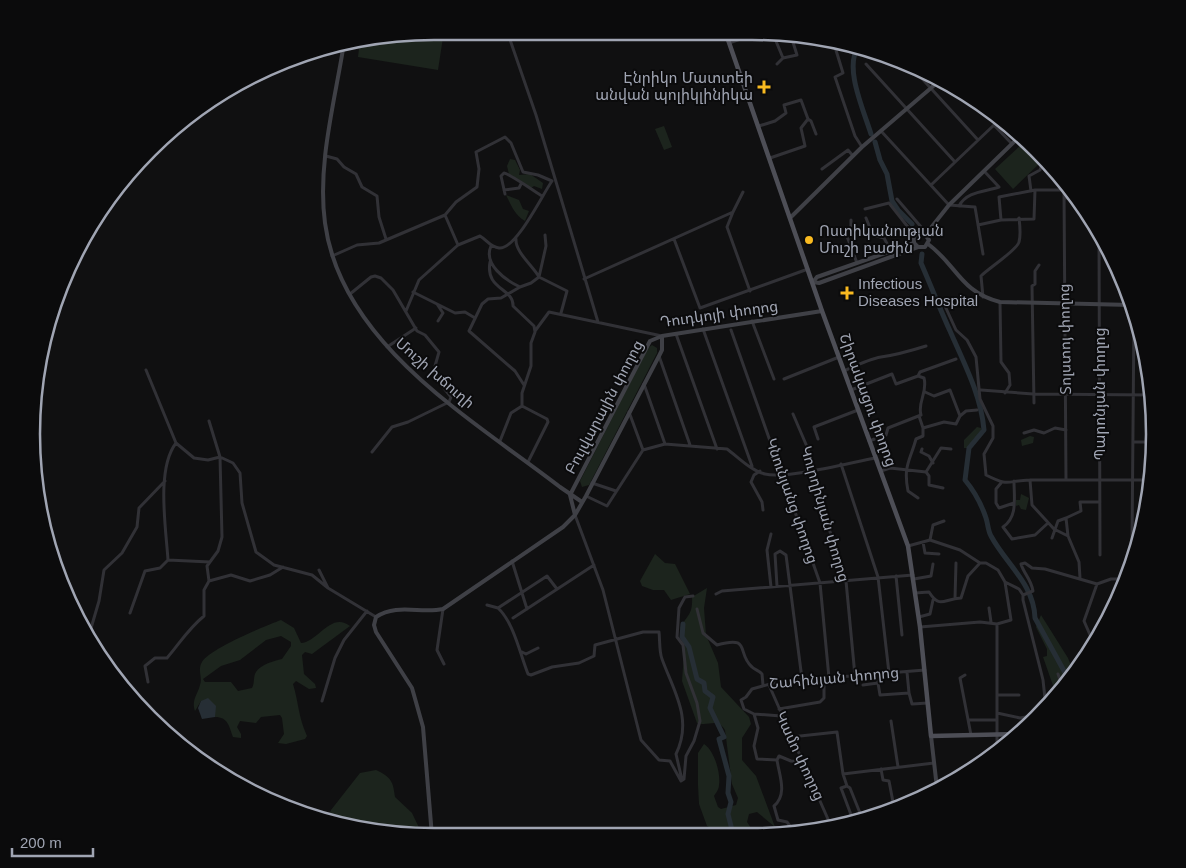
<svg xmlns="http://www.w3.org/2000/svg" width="1186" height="868" viewBox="0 0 1186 868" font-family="Arial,'Noto Sans Armenian',sans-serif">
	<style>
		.green { fill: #1c241d; fill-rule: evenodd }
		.water { fill: #262e35 }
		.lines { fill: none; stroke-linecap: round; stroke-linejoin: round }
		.river { stroke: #262e35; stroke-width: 5 }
		.street { stroke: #313136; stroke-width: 3 }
		.secondary { stroke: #3f4046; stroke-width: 4 }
		.primary { stroke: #4d4e56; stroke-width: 4.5 }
		.poi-dot { fill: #f9ba20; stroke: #0b0b0c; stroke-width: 2 }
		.labels { text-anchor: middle; stroke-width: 4; stroke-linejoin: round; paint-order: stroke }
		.poi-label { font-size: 15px; fill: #a0a5b3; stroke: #0b0b0c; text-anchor: start }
		.street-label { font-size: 15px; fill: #a0a5b3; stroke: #0b0b0c }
		.rim { fill: none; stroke: #a0a5b3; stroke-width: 2.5 }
	</style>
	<rect width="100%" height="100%" fill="#101011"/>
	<path class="green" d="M434,31H444L438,70L358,57L360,41Z
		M664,126L672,147L664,150L655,129Z
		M1023,143L1041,162L1013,189L995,169Z
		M510,159L515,160L520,170L519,175L530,174L543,183L542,189L534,186L531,188L509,174L507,166Z
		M506,195L519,200L523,209L529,211L525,221C515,216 511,205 506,195Z
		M652,345L657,348V353L589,485L582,487L580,481L648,348Z
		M977,427L981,428V431L967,448H964V440Z
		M1030,436L1034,437L1033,443L1022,446L1021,440Z
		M1021,494L1029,498L1026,510L1021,509L1019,505L1016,506V500H1020Z
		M655,554L665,563L675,564L690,594L671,600L664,590H653L642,586L640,581Z
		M707,588L704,608L706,635L718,663L721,687L749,717L751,724L742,738V760L756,776L775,827L757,812L749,814L747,822L755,834H722L707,826L699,804L698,785V753L704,744C714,750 721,773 719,785C719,789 716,793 714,796L718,807L721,809L736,805L738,798L732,784L725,730C717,717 709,727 697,723L682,681L684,653L680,628C687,615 693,615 692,597Z
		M1041,615L1068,658L1074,673L1059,694H1056L1043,657L1047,656V649L1036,627Z
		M281,620L294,628L301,643C318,642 331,611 350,626L312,654L305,652L302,655L304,674L315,684L316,688L309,689L296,681L293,684C299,704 298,716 307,736L305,739L286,744L278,743L284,734L282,718L280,715L261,717L256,723L240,721L237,727L241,734V738L233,737C229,726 228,717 215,717L201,701L195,711C191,700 198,694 200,685C203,677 197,671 202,662C209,649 265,626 281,620ZM281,636L291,642V646L282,659C274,661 261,664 256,672C253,676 255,683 252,688L238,691L231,682H205L203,679L221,666L240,660L266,640Z
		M376,770C391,777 393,781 395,797L412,813L423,836H407L326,822L331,810L360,773Z"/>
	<path class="water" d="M208,698L216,706L215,717L202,719L198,708L201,701Z"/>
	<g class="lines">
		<path class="river" d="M859,46C843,66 864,111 871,134
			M875,142L880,160L887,174L892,201L898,210L912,224
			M922,254L921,263C931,286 940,309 950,331C964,363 981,395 984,430L969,448L965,480C975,492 981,503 986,518C988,524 988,531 991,536C1006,564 1034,584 1035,618L1069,680
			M683,624L682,637L689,647L697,679L704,683L705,691L713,697L710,708L724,737L719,739L729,776L728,793L731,802L728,814L733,834"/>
		<path class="street" d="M507,31L536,115L598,322
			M773,34L783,58
			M836,42L835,47L843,73L835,77L855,136L862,147
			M729,43L761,32
			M842,43L848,44
			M777,64L783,58L797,55L791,36
			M866,64L955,162
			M916,72L978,140
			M808,119L811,121L816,134
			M759,126L775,121L786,113L784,105L801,100L808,119L801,128L805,146L770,158
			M881,131L949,205L975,207L983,254
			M326,156L337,159L344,167L356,174L362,187L377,196L379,217L386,239
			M822,169L848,150L853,156
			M931,185L994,125L1012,144
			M504,190L519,188L521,184
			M1031,191L1029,176L1040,170L1043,162
			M505,194L501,176L504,173C510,174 534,191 542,196
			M1064,198H1077
			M897,199L922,228V233
			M959,206C967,191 985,192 999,187L984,171
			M865,209L889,203L915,236
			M733,212L727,227L750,291
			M445,215L456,202L477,187L479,169L476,152L505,137L511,143L523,172L538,175L552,181
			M866,218L873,235L884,238L891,251
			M851,220V228L845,231L857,263
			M1001,220L999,197L1035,190
			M978,225L1001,220L1034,219L1035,190H1064L1066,480
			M1099,232L1100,555
			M516,239C515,252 533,266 539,277L546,246L545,235
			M674,239L700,308L808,269
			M491,246C483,264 505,280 520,287L531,283L539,277L567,291L561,313
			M332,256L357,245L379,243L445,215L458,245
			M490,262C485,290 514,288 513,306L534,326L535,332L531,343V366L522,393V406L511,413L500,441
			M584,279L733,212L743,192
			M520,287L501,298L488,299L482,304L469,331L515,371L524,385
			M413,292L455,313L465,312L475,318
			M350,294L371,277L375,276L381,278L393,290L417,331L425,335L439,352L435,366L443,387L451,397L449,402L408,422L392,427L372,452
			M983,297L981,276C989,268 1017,250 1019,242C1021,235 1020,226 1019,218
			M1000,302L1001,362L1009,373L1010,385L1005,393
			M437,304L443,313L438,321
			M945,306L956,330L967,340L976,357L980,399L993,426V438L984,454L986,475C1010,487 1005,481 1030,480H1152
			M406,311L419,280L458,245L480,236C487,240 490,247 499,248C516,250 542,195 552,181
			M752,321L774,379
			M703,329L752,466
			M731,330L820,583L829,678
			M535,331L549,312L662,336
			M676,334L717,449
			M387,347L416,328
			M659,356L690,445
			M844,371C855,366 869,359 881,357C896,355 910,351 926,346
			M918,376L920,372L956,359
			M784,379L839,357
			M644,384L665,444
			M851,390L892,374L896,384L918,376L924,378C928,393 917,402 921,415L888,428L886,435L869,441
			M981,390L1033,394L1152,395
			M1034,403L1032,286L1035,284V271L1039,265
			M522,406L547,419L548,422L528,462
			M629,412L643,450
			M793,414L808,449L810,470L846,581L855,676
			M919,416L923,428L944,422L956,424L960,416L950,390L934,396L925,392
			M960,416L966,411L977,410
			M1024,433L1034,430L1044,433L1055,428L1066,430
			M818,439L814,427L858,410
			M1134,442H1153
			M1146,442L1148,417
			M176,443L194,458L208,460L220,457L233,463L240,473L242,503L256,552L274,565L312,575L328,588
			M922,449L921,452L929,456L933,463
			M643,450L665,444L727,449C738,457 751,471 765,474C786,479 851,463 875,458
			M841,464L878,577L889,673
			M760,471L754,475L751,482L762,502L763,510
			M881,471L890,468L926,472L941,448L951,449
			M926,472L929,476V485L943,488
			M1030,480L1032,505L1054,529L1068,536L1079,562L1080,578
			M1014,481C1014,498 1018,517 1003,527L1012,539L1035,535L1048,523
			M592,483L616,491
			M1001,483L996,489V503L999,508L1014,503
			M586,496L607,506L643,450
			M918,498L908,491C903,466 910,461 916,439L923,436V428
			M575,515L603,590L641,740L659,760L670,761L681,781L684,779L686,756L694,741L700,721L697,703L686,673L683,645L677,637L679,608L685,597L693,596
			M771,534L767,550L771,587
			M1068,536L1066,518L1081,511L1080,502H1100
			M1052,538L1058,521L1066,518
			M930,540L933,525L944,521
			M923,542L925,553L939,554
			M908,546L930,540L960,550L980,563H986L998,570L1005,582L1011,620L997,624L980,622L920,627
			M168,560L210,562
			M1134,560L1132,545L1134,312
			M512,561L527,609
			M319,570L328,588L376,617
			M896,576L902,635
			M914,579L931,576L933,564
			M209,581L231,575L250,581L270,575L283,567
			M1005,582L1019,589L1023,595
			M777,586L775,554L780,551L786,555L802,679
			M915,593L929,592C940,609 943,599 961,598L968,576L980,563
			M716,594L722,591L913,575
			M955,598L956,563
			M487,605L498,608L547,576L557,589
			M498,608C514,623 520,654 528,674L531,675L552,667L579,663L594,656L595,645L643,632H659C660,640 659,651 662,659C674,692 693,719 676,754L682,780
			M989,608L991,622
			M443,609L437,650L444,664
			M697,609L703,633L717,645C752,635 736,653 752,667C755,670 758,670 762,674L763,685
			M130,613L145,571L160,568L168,560C166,528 156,469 176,443L146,370
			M919,617L930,614L933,600
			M513,618L594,565
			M997,624V753
			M89,635L99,601L104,570L122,553L137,527L139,508L165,481
			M1094,644L1084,621L1097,584
			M522,652L526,654L538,648
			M907,672L909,693
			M1058,674L1063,688
			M965,675L960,678L971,735
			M148,682L145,666L155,658H167C180,643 188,629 204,616V590L209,581L207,566L218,551L222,537L220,457L209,421
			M878,683L880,695L909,693L912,704L928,703
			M769,685L831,826
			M863,685L878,683V673
			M997,695H1019
			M322,701L335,658L344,640L367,611
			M1046,708L1043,680L1023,600V595L1033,591C1031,579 1024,574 1021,564L1025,563L1032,568L1045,569L1097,584L1111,579H1127
			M779,709L820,702L824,698V679
			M997,713L1020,718L1038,715
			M754,714L744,709L741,700L746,697L752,689L777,682L925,670
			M781,716L754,714L758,728L754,746L757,759L777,760L779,756L791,761L801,762
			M969,720H996
			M891,721L898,767
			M791,737L837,732L843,774L934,763
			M777,760C779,775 788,794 774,806L778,820L787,822L795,833
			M881,769L883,780L889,781L893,802
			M843,774L847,786
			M841,788L847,786L850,788L862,818
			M841,788L853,820"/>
		<path class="secondary" d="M344,43C335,101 317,164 325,223C341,344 472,419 560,487L582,502
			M790,218L862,147L938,82
			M926,234L949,205L1018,138
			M928,244C957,265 960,292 1000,302L1132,305
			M813,282L819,283L918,247H925L929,240L924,233H918L914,237V243L918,247
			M813,282L817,277L914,243
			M575,515L570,495L650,341L662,336L822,311
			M931,736L937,788
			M432,836L423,727L412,688L376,632L374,625L376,617C397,603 421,614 443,609L563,527L575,515L586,496L659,356L662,350V336"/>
		<path class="primary" d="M725,31L822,311L908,546L920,627L931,736L1018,734"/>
	</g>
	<g class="poi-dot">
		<path d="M761.5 79.5h5v5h5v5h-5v5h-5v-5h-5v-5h5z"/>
		<circle cx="809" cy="240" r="5"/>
		<path d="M844.5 285.5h5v5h5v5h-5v5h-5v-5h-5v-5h5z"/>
	</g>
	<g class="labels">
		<g class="poi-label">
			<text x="753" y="83" text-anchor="end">Էնրիկո Մատտեի<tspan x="753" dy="17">անվան պոլիկլինիկա</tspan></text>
			<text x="819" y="236">Ոստիկանության<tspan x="819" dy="17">Մուշի բաժին</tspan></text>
			<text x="858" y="289">Infectious<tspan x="858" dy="17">Diseases Hospital</tspan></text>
		</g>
		<g class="street-label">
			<text transform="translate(719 314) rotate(-8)" y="5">Դուդկոյի փողոց</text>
			<text transform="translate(1065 339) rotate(-91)" y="5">Տոլստոյ փողոց</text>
			<text transform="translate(435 373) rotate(41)" y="5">Մուշի խճուղի</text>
			<text transform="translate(1100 394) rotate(-90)" y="5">Պարոնյան փողոց</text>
			<text transform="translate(868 400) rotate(70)" y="5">Շիրակացու փողոց</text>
			<text transform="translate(604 407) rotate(-62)" y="5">Բուլվարային փողոց</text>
			<text transform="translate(792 501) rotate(71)" y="5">Կնունյանց փողոց</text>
			<text transform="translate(825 514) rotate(74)" y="5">Կուրղինյան փողոց</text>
			<text transform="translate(834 678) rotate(-5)" y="5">Շահինյան փողոց</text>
			<text transform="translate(800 756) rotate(65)" y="5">Կամո փողոց</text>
		</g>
	</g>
	<path d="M0 0H1186V868H0ZM434 40H752A394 394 0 0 1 1146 434V434A394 394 0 0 1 752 828H434A394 394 0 0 1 40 434V434A394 394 0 0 1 434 40Z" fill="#0b0b0c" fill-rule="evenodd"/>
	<path class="rim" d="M434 40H752A394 394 0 0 1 1146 434V434A394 394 0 0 1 752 828H434A394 394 0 0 1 40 434V434A394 394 0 0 1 434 40Z"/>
	<path d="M12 848v8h81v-8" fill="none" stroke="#a0a5b3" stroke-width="2.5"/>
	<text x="20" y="848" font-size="15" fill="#a0a5b3" stroke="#0b0b0c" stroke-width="4" paint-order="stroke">200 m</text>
</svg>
